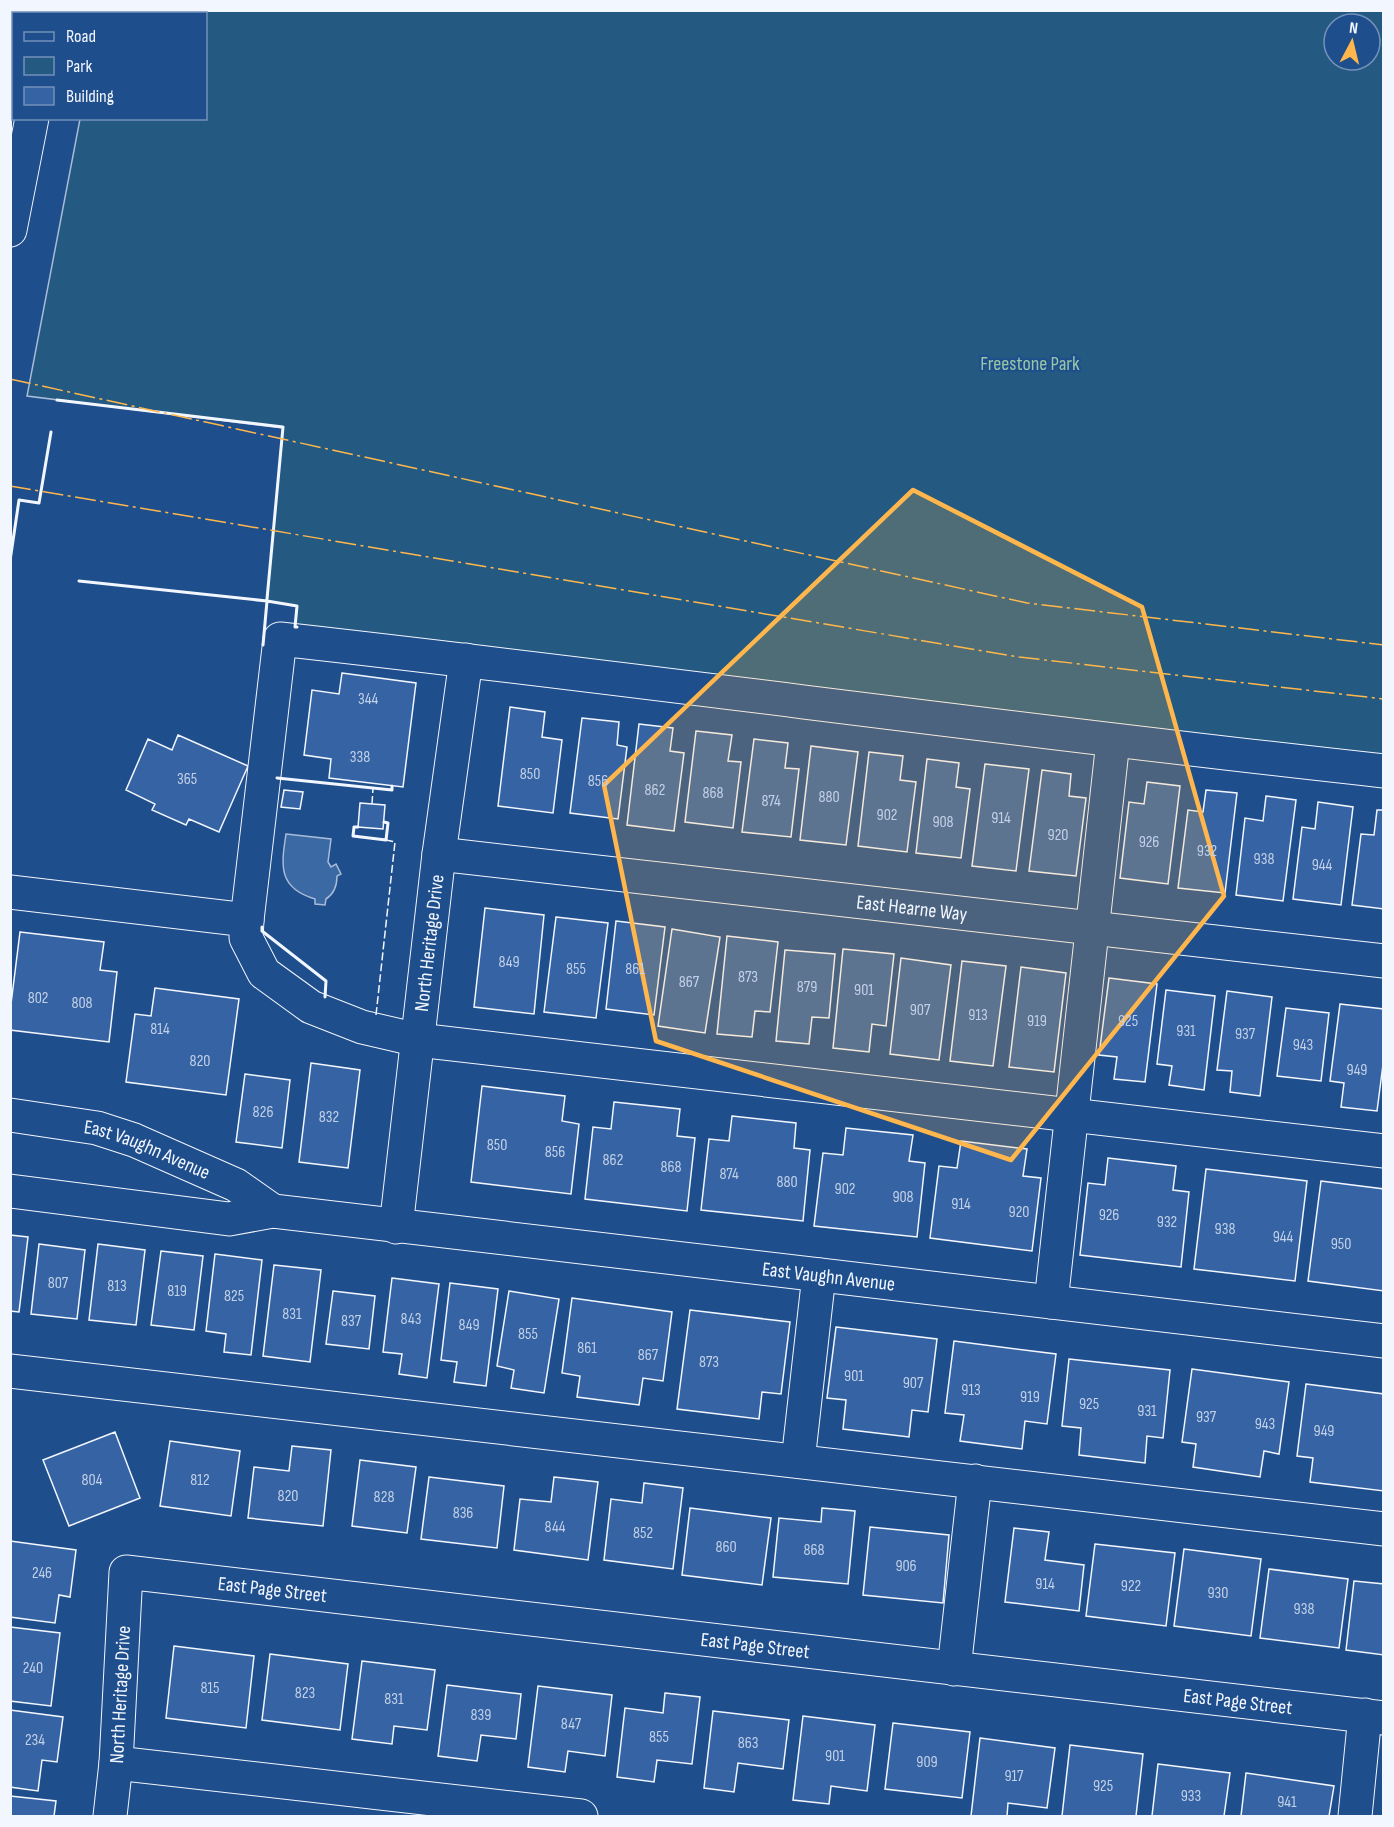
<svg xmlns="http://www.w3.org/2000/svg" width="1394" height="1827" viewBox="0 0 1394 1827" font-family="'Sofia Sans Condensed',sans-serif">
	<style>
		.green { fill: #245a82; stroke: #a8bbd7; stroke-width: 1.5; fill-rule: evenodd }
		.water { fill: #3b69a3; stroke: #a8bbd7; stroke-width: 1.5 }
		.building { fill: #3563a3; stroke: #f2f6ff; stroke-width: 1.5 }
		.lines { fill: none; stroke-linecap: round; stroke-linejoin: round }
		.minor-casing { stroke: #f2f6ff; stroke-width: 35 }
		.major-casing { stroke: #f2f6ff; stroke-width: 35 }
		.minor { stroke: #1f4e8c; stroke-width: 33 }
		.major { stroke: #1f4e8c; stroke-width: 33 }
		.fence { stroke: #f2f6ff; stroke-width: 1.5; stroke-dasharray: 8 3; stroke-linecap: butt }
		.wall { stroke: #f2f6ff; stroke-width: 3 }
		.power { stroke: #ffb74d; stroke-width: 1.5; stroke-dasharray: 21 4.5 3 4.5; stroke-linecap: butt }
		.marked { fill: #ffb74d; fill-opacity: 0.2; stroke: #ffb74d; stroke-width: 4.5; stroke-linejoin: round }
		.labels { text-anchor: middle; stroke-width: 4.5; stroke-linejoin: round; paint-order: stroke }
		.number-label { font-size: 16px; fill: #c3d1e8 }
		.park-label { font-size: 20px; fill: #97c8a6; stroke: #1f4e8c }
		.street-label { font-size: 20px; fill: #f2f6ff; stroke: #1f4e8c }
	</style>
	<rect width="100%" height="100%" fill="#1f4e8c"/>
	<path class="green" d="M100,11H1383V756L295,627L297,606L267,601L283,428L27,396L80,119L206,118V14L100,13ZM1334,24H1370V60H1334Z"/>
	<path class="water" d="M286,834L331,839L328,862L331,867L336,864L341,874L337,876C337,887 334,894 326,899L325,905L315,904V899C278,888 281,866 286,834Z"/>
	<path class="building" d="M342,673L416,683L403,787L329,778L331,759L304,755L312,690L339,694Z
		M510,707L545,712L542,737L562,740L553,813L498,806Z
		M582,718L619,722L617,745L627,747L618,819L570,813Z
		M639,724L673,728L670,751L684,753L674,831L627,825Z
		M696,731L732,735L728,761L741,762L733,828L685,822Z
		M178,735L248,766L219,832L189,819L186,825L152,810L155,804L126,790L148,739L172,750Z
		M754,739L788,743L785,768L799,769L791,837L742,832Z
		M811,746L858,752L846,845L800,840Z
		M869,752L903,756L900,780L916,782L907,852L858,846Z
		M927,759L959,763L956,787L970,789L961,858L916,853Z
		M985,764L1029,769L1016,871L972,866Z
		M1042,770L1071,774L1069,796L1086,798L1076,876L1029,871Z
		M1147,782L1180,786L1168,884L1120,878L1129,802L1144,804Z
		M284,790L303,792L300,809L281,807Z
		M1206,790L1237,793L1225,893L1178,888L1188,810L1203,812Z
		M1266,796L1296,800L1283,901L1236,895L1245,818L1263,821Z
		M1318,802L1353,807L1341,905L1293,899L1302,827L1315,829Z
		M360,803L385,805L383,829L358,827Z
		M1377,810H1384V909L1352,905L1361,834L1374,835Z
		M485,908L544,915L534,1014L474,1007Z
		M556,917L608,923L596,1018L544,1012Z
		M616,921L665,927L654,1015L606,1009Z
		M672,929L720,937L705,1033L658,1026Z
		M20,932L104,942L100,970L117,972L109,1042L10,1030V1012Z
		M727,936L778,942L770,1012L755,1011L752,1037L717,1034Z
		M843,949L894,954L886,1026L872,1024L869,1052L833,1048Z
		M785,950L835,954L829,1018L812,1017L809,1044L776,1041Z
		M901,958L951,965L939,1060L890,1054Z
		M962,961L1006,966L993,1066L950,1061Z
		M1021,967L1066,973L1054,1072L1009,1067Z
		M1109,978L1157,984L1145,1082L1114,1079L1117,1057L1099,1055Z
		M155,988L239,999L226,1095L126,1082L135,1014L151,1016Z
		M1166,990L1215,996L1204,1090L1169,1085L1172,1066L1157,1064Z
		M1227,991L1272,997L1260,1096L1230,1092L1232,1071L1217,1070Z
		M1340,1004L1384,1009V1057L1377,1111L1341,1107L1344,1083L1330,1081Z
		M1286,1008L1329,1013L1321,1081L1277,1076Z
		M311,1063L360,1070L348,1168L299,1162Z
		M245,1074L290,1080L282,1148L236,1142Z
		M482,1086L565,1096L562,1121L579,1124L571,1194L471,1182Z
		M614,1102L680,1109L677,1136L695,1138L687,1211L585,1199L593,1127L611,1129Z
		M732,1116L796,1123L794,1148L810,1150L803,1221L701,1210L709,1139L729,1141Z
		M846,1128L913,1135L909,1161L925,1163L917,1237L814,1226L823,1153L843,1155Z
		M961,1141L1027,1149L1023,1176L1041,1178L1032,1251L930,1238L939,1166L957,1168Z
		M1108,1158L1176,1166L1173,1190L1189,1192L1181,1267L1080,1255L1088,1183L1105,1185Z
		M1206,1169L1307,1181L1295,1281L1194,1269Z
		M1321,1181L1384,1189V1291L1308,1281Z
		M10,1235L28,1237L19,1312L10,1311Z
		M39,1244L85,1250L77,1319L31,1314Z
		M98,1244L145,1250L136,1325L89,1320Z
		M161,1251L203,1256L194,1330L151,1325Z
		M215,1254L262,1260L251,1355L224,1352L226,1334L206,1331Z
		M274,1265L321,1270L310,1362L263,1356Z
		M392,1278L439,1284L427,1378L399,1374L402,1354L383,1352Z
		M450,1283L498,1289L486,1386L454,1382L457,1362L441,1360Z
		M333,1291L375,1296L369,1349L326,1344Z
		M509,1291L559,1299L544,1393L511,1388L514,1370L497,1366Z
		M572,1298L672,1312L663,1381L643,1378L639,1405L577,1397L580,1376L562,1373Z
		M690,1310L790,1322L781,1394L762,1392L759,1419L677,1409Z
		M836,1327L937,1339L928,1412L912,1410L909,1437L843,1429L846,1400L827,1398Z
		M954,1341L1056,1354L1047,1424L1025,1421L1022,1449L960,1441L964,1415L945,1413Z
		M1069,1359L1170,1370L1163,1438L1147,1436L1145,1463L1079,1455L1081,1428L1062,1426Z
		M1192,1369L1289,1382L1279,1454L1264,1451L1260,1477L1193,1467L1196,1444L1182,1442Z
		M1306,1384L1384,1394V1491L1310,1482L1313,1458L1297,1456Z
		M115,1432L140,1498L69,1526L43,1460Z
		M170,1441L240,1451L231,1516L160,1506Z
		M292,1446L331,1450L323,1526L248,1518L254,1467L289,1471Z
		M360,1460L416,1467L407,1533L352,1526Z
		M429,1477L504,1486L497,1548L421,1539Z
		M554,1477L598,1482L588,1560L514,1550L520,1499L551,1502Z
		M644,1483L683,1488L673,1569L604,1560L611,1499L642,1503Z
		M690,1508L771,1518L762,1585L682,1575Z
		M822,1508L855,1511L848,1584L773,1577L779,1518L821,1522Z
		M870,1527L949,1535L943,1603L863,1595Z
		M1014,1528L1049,1532L1045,1560L1084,1565L1079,1611L1005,1602Z
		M10,1541L76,1550L70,1597L59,1595L55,1623L10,1617Z
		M1095,1544L1175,1553L1166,1626L1086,1616Z
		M1184,1549L1261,1559L1251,1636L1174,1626Z
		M1269,1569L1348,1579L1339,1648L1260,1638Z
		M1354,1581L1384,1584V1655L1346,1650Z
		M10,1627L60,1633L51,1706L10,1701Z
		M174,1646L254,1656L246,1728L166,1718Z
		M270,1654L348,1664L340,1730L262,1720Z
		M362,1661L435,1670L427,1730L394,1726L392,1744L352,1739Z
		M447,1685L521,1694L516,1739L481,1735L477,1761L438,1756Z
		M538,1686L612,1695L605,1756L568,1751L565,1772L528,1767Z
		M665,1693L700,1697L692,1764L657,1760L654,1782L617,1777L625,1708L663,1713Z
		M10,1710L63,1717L57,1762L42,1760L38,1791L10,1787Z
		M713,1711L789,1720L783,1769L738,1763L734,1792L704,1788Z
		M803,1716L875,1725L867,1791L831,1786L829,1804L793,1800Z
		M893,1723L970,1732L962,1798L885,1789Z
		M980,1738L1055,1748L1047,1808L1008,1803L1007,1816H971Z
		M1070,1745L1143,1754L1136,1816H1062Z
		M1158,1764L1230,1773L1224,1816H1152Z
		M1246,1773L1334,1786L1329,1816H1241Z
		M10,1796L56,1801L54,1816H10Z"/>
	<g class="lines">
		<defs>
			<g id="minor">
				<path id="s1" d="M439,854L1384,961"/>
				<path d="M10,892L247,920L246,938L264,973L311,1007L362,1027L418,1040L1384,1151"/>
				<path d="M247,920L280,639C648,680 1015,731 1384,771"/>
				<path id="s2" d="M10,1115L97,1128L134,1140L236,1185L273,1211"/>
				<path id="s3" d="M10,1191L229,1219L273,1211L1384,1341"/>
				<path id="s4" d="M396,1227L439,854L466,660"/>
				<path d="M1051,1302L1113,741"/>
				<path d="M10,1371L1384,1529"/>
				<path d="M798,1461L819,1275"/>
				<path d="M954,1669L975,1481"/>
				<path d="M116,1763L581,1816"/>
				<path id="s5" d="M110,1816L116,1763L126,1572L1384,1718"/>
				<path d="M1355,1816L1365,1715"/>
			</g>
			<path id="major" d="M52,14L53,10
				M10,230L32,118"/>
		</defs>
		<use href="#minor" class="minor-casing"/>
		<use href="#major" class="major-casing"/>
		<use href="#minor" class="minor"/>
		<use href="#major" class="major"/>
		<path class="fence" d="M372,804L373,788
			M376,1015L395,842L386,840"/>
		<path class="wall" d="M57,400L283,427L267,599
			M10,561L19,500L39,503L51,432
			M79,581L267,601L263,645
			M267,601L297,606L295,627H297
			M277,778L392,790V786
			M358,827H354L353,836L386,840L388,823L384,822
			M262,927V931L326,981L325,997"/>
		<path class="power" d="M10,379L1027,603L1384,645
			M10,486L1019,657L1384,699"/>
	</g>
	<path class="marked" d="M913,490L1142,607L1224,896L1011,1160L656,1041L604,785Z"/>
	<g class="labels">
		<g class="number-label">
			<text x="368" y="704">344</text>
			<text x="360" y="762">338</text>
			<text x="530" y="779">850</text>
			<text x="187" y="784">365</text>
			<text x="598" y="786">856</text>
			<text x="655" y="795">862</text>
			<text x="713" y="798">868</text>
			<text x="829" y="802">880</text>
			<text x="771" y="806">874</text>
			<text x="887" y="820">902</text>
			<text x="1001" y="823">914</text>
			<text x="943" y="827">908</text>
			<text x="1058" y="840">920</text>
			<text x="1149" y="847">926</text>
			<text x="1207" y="856">932</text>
			<text x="1264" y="864">938</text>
			<text x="1322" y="870">944</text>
			<text x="509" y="967">849</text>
			<text x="576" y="974">855</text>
			<text x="635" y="974">861</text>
			<text x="748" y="982">873</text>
			<text x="689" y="987">867</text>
			<text x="807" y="992">879</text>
			<text x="864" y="995">901</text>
			<text x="38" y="1003">802</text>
			<text x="82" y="1008">808</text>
			<text x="920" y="1015">907</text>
			<text x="978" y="1020">913</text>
			<text x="1037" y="1026">919</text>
			<text x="1128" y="1026">925</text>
			<text x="160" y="1034">814</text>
			<text x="1186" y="1036">931</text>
			<text x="1245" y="1039">937</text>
			<text x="1303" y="1050">943</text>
			<text x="200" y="1066">820</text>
			<text x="1357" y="1075">949</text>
			<text x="263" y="1117">826</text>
			<text x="329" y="1122">832</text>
			<text x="497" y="1150">850</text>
			<text x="555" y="1157">856</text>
			<text x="613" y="1165">862</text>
			<text x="671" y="1172">868</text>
			<text x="729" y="1179">874</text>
			<text x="787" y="1187">880</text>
			<text x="845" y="1194">902</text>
			<text x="903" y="1202">908</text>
			<text x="961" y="1209">914</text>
			<text x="1019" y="1217">920</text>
			<text x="1109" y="1220">926</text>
			<text x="1167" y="1227">932</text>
			<text x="1225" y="1234">938</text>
			<text x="1283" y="1242">944</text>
			<text x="1341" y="1249">950</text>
			<text x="58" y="1288">807</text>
			<text x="117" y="1291">813</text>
			<text x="177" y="1296">819</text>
			<text x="234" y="1301">825</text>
			<text x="292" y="1319">831</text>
			<text x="411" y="1324">843</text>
			<text x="351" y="1326">837</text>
			<text x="469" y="1330">849</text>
			<text x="528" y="1339">855</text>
			<text x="587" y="1353">861</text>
			<text x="648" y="1360">867</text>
			<text x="709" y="1367">873</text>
			<text x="854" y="1381">901</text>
			<text x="913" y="1388">907</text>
			<text x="971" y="1395">913</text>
			<text x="1030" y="1402">919</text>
			<text x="1089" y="1409">925</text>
			<text x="1147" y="1416">931</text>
			<text x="1206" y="1422">937</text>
			<text x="1265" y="1429">943</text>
			<text x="1324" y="1436">949</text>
			<text x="92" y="1485">804</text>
			<text x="200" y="1485">812</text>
			<text x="288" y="1501">820</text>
			<text x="384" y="1502">828</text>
			<text x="463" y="1518">836</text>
			<text x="555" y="1532">844</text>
			<text x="643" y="1538">852</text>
			<text x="726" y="1552">860</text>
			<text x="814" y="1555">868</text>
			<text x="906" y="1571">906</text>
			<text x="42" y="1578">246</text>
			<text x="1045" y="1589">914</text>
			<text x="1131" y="1591">922</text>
			<text x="1218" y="1598">930</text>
			<text x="1304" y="1614">938</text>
			<text x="33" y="1673">240</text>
			<text x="210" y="1693">815</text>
			<text x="305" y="1698">823</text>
			<text x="394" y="1704">831</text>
			<text x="481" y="1720">839</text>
			<text x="571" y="1729">847</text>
			<text x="659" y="1742">855</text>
			<text x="35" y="1745">234</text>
			<text x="748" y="1748">863</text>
			<text x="835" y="1761">901</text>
			<text x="927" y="1767">909</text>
			<text x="1014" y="1781">917</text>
			<text x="1103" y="1791">925</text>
			<text x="1191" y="1801">933</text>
			<text x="1287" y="1807">941</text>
		</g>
		<g class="park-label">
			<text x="1030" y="370">Freestone Park</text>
		</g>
		<g class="street-label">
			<text dy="7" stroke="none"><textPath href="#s1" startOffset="476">East Hearne Way</textPath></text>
			<text dy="7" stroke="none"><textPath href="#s4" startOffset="286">North Heritage Drive</textPath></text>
			<text dy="7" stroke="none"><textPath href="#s2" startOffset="142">East Vaughn Avenue</textPath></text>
			<text dy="7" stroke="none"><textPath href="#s3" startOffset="825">East Vaughn Avenue</textPath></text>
			<text dy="7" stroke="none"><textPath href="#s5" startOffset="392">East Page Street</textPath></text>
			<text dy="7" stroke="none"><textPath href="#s5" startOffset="878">East Page Street</textPath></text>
			<text dy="7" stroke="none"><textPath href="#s5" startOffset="122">North Heritage Drive</textPath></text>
			<text dy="7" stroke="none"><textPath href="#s5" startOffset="1364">East Page Street</textPath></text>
		</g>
	</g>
	<rect width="1394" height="1827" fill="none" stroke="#f2f6ff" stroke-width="24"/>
	<rect x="12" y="12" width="195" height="108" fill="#1f4e8c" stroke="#7391ba" stroke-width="1.5"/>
	<rect x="24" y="32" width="30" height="9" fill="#1f4e8c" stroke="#7391ba" stroke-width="1.5"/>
	<text x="66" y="42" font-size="18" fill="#f2f6ff">Road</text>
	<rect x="24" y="57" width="30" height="18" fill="#245a82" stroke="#7391ba" stroke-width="1.5"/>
	<text x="66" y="72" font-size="18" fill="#f2f6ff">Park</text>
	<rect x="24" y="87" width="30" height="18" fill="#3563a3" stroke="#7391ba" stroke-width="1.5"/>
	<text x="66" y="102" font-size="18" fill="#f2f6ff">Building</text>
	<g transform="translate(1352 42) rotate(7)"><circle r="28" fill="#1f4e8c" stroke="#7391ba" stroke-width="1.5"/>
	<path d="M0-4.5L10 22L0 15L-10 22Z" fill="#ffb74d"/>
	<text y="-9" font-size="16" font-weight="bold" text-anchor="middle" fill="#f2f6ff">N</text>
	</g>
</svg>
